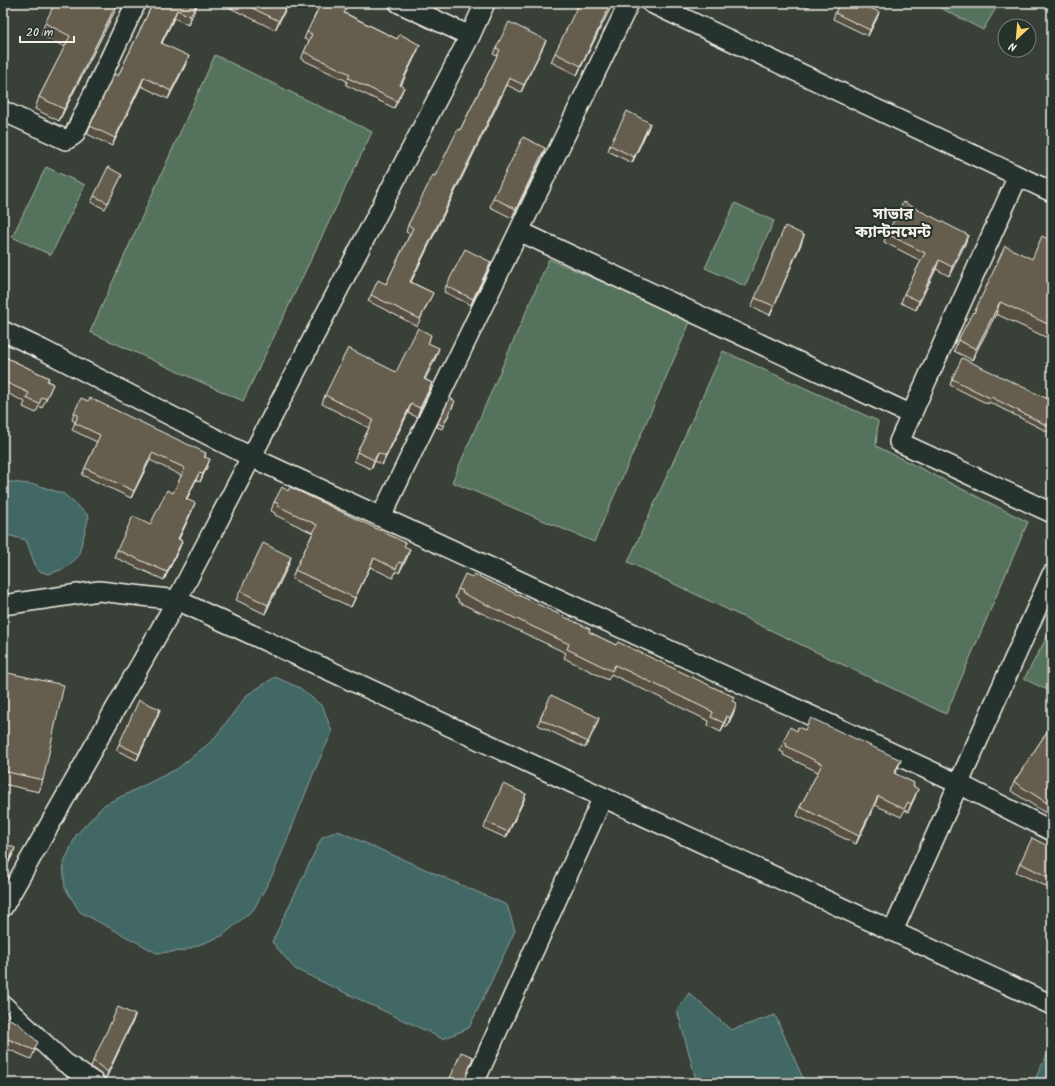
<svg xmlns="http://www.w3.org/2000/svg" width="1055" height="1086" viewBox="0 0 1055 1086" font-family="Kalam,'Noto Sans Bengali',sans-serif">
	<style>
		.green { fill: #55735b; stroke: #a4b2a2 }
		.water { fill: #426766; stroke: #899e9a }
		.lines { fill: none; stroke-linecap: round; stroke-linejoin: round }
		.minor-casing { stroke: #f4f1e8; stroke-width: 22 }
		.minor { stroke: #26332d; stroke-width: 19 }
		.wall { fill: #575043; stroke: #f4f1e8 }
		.shaded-wall { fill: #474137; stroke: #f4f1e8 }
		.building { fill: #655d4e; stroke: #f4f1e8 }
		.labels { text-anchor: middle; stroke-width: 4; stroke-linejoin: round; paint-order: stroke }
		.district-label { font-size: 16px; font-weight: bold; fill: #f4f1e8; stroke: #26332d }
	</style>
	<rect width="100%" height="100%" fill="#394037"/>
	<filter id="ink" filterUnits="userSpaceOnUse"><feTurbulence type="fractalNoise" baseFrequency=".025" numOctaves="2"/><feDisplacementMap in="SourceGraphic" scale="8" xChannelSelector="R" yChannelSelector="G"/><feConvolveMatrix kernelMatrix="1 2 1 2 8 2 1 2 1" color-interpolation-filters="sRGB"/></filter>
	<g filter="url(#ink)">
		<path class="green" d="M931,3H999L983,30Z
			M215,55L372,132L243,401L90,332Z
			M46,167L85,185L51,255L12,237Z
			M735,203L774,221L745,286L705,268Z
			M549,259L691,320L594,542L452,482Z
			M723,351L878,421L876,446L1028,522L946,714L628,562Z
			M1052,628V692L1024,679Z"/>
		<path class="water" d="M3,481L37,485L64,494L89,516L78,557L64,569L48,574L37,570L26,540L3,534Z
			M275,677L300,688L323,707L332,732L314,772L275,870L254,909L222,936L183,951L157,953L80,912L65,888L63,865L76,835L104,805L177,769L213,740L247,695Z
			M338,831L507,905L515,931L469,1028L443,1039L295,969L272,942L322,837Z
			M689,993L731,1030L775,1015L805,1083H697L677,1010Z
			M1052,1045V1083H1033Z"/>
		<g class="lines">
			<defs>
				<path id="minor" d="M399,3L470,36
					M629,3L519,231L912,415
					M651,3L1052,192
					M3,111L66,140L74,135L136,3
					M1018,176L899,442L1052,513
					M3,331L41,349L251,457L959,784L1052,831
					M381,517L519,231
					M3,605L99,591L177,600L1052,1005
					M3,907L177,600L470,36L485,3
					M893,931L1052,574
					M3,1005L64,1062L95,1083
					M474,1083L603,797"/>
			</defs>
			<use href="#minor" class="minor-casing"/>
			<use href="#minor" class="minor"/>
		</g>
		<path class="wall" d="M153,3H198L188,25L174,18L162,43L186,64L168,99L141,86L112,146L87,134L90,126L118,76Z
			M220,3H289L275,30Z
			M613,3L577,75L551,62L555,53Z
			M800,3H811L809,7Z
			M117,7L59,121L35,109L39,97L65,47L41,35L45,23Z
			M879,12L877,18L868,36L833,19L835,13Z
			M345,13L397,39L420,45L417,52L401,85L404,87L401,94L394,108L346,85L347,81L301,59L309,41L304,39L307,32Z
			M546,40L543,47L521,92L507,85L411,282L433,293L430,299L417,326L368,301L371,295L386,284L410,234L406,232L408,225L460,130L497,56L493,54L496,48Z
			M650,123L648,129L632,163L608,151L610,145Z
			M545,148L542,158L512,218L490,207L493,198Z
			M122,175L105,209L91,202L94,196Z
			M887,234L968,235L965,244L949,276L936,269L916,310L901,303L904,294L921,261L884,242Z
			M804,235L801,244L770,315L751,307L755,298Z
			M1052,241V340L996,314L972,360L954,351L958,340L974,313L1032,259Z
			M489,268L471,305L444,292L446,286Z
			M431,335L428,343L436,357L425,379L432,383L429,392L417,417L408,413L382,465L375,461L371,469L354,461L357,452L369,428L322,404L325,395L396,372Z
			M3,356L49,378L48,381L53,384L49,393L42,408L39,406L36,413L23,407L25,402L3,391Z
			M952,379L1052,401V434L989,402L988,404L950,385Z
			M454,404L442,429L437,427L438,423Z
			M74,413L206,453L205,457L207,467L200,482L196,480L187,499L192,511L179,539L182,541L179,549L164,580L114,557L117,550L150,525L173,493L182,476L150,460L131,498L82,475L85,468L97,442L72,430L75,422L72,420Z
			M274,502L405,546L407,558L399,573L396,571L393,578L370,567L351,607L292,579L295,570L313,533L275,515V513L271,511Z
			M288,566L265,614L236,600L240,591Z
			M458,589L589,632L616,645L734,697L732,701L734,712L727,727L724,725L721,732L708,726L709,721L611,674L608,680L564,658L566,653L458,602L459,600L455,598Z
			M3,672L43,780L39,792L3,784Z
			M160,709L158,715L137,760L116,750L119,744Z
			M540,719L597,724L585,748L538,725Z
			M1052,724V817L1011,791L1014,782Z
			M805,730L901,760L895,774L914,783L913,787L915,797L908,812L905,810L901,817L875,805L856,844L797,816L800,807L818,772L783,755L784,753L780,751L783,742L797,731Z
			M524,800L506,838L484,828L486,822Z
			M1052,848V889L1016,872L1020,863Z
			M3,1008L9,1015L8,1018L35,1050L31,1059L3,1047Z
			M135,1015L133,1021L106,1078L91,1067L93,1061Z"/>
		<path class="shaded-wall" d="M117,3H118L117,7L59,121L64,109Z
			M197,3H198L188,25L190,16Z
			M288,3H289L275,30L279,21Z
			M611,3H613L577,75L581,66Z
			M177,10L174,18L158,51L161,43Z
			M879,12L877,18L868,36L870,30Z
			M546,40L543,47L521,92L524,85Z
			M420,45L417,52L398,92L400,85Z
			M189,56L186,64L168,99L171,91Z
			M144,77L141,86L112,146L115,138Z
			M509,78L507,85L408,288L410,282Z
			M404,87L401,94L394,108L397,101Z
			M650,123L648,129L632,163L634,157Z
			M545,148L542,158L512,218L516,209Z
			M804,235L801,244L770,315L774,306Z
			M968,235L965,244L949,276L952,267Z
			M939,260L936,269L916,310L919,301Z
			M491,262L489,268L471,305L473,299Z
			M1000,302L996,314L972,360L976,349Z
			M439,348L436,357L421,388L424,379Z
			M432,383L429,392L417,417L420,408Z
			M411,404L408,413L382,465L386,456Z
			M152,453L150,460L131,498L134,491Z
			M378,453L375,461L371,469L374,460Z
			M210,459L207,467L200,482L203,474Z
			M199,473L196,480L183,507L186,499Z
			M195,503L192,511L175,547L178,539Z
			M182,541L179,549L164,580L167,572Z
			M410,549L407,558L399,573L403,563Z
			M291,557L288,566L265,614L268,605Z
			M374,558L370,567L351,607L355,598Z
			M737,703L734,712L727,727L730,718Z
			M160,709L158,715L137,760L139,754Z
			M727,716L724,725L721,732L724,723Z
			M599,718L597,724L585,748L588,742Z
			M901,760L898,768L891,782L894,773Z
			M918,789L915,797L908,812L911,804Z
			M526,794L524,800L506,838L508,832Z
			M878,796L875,805L856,844L859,836Z
			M15,848L13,854L3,875V873Z
			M135,1015L133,1021L106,1078L108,1072Z"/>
		<path class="building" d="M55,3H117L64,109L39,97L70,36L45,23Z
			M153,3H197L190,16L177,10L161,43L189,56L171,91L144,77L115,138L90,126L114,74L118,76Z
			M242,3H288L279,21Z
			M321,3H340L347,6L344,13L397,39L400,34L420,45L400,85L404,87L397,101L348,78L350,74L304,52L312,34L307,32Z
			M579,3H611L581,66L555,53Z
			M840,3H860L879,12L870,30L835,13Z
			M509,22L546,40L524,85L509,78L410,282L433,293L420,319L371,295L378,280L386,284L413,228L408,225L433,175L435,176L458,129L460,130L500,50L496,48Z
			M627,111L650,123L634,157L610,145Z
			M523,137L545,148L516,209L493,198Z
			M108,167L122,175L108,203L94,196Z
			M903,202L968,235L952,267L939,260L919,301L904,294L925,253L887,234Z
			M785,226L804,235L774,306L755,298Z
			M1042,236L1052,241V326L1000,302L976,349L958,340L973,312L974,313L1005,246L1032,259Z
			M465,249L491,262L473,299L446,286Z
			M418,328L431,335L428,343L439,348L424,379L432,383L420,408L411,404L386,456L378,453L374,460L357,452L373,420L325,395L348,348L396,372Z
			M3,356L49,378L47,381L53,384L46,399L42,397L39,404L26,398L29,393L3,381Z
			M962,358L1052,401V428L991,397L990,398L952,379Z
			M81,398L88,401L90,398L206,453L204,457L210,459L203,474L199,473L186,499L195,503L178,539L182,541L167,572L117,550L133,516L150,525L167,490L173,493L185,468L152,453L134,491L85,468L100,435L75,423L78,415L74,413Z
			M450,398L455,401L443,426L438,423Z
			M282,487L288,491L290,487L406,543L404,546L410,549L403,563L399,562L396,569L374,558L355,598L295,570L317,525L278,506L279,504L274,502Z
			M263,543L291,557L268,605L240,591Z
			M465,574L472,577L474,574L590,629L589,632L616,645L618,642L734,697L732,701L737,703L730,718L727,716L724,723L711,717L713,712L615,665L612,671L567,649L569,644L462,593L463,591L458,589Z
			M3,672L64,685L43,780L3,771Z
			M551,695L599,718L588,742L540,719Z
			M139,700L160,709L139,754L119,744Z
			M811,718L901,760L894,773L914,783L913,786L918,789L911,804L908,802L904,809L878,796L859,836L800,807L822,764L786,746L787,744L783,742L790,727L797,731L798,727L805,730Z
			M1052,724V806L1014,782Z
			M503,784L526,794L508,832L486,822Z
			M1032,838L1052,848V879L1020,863Z
			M3,842L15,848L3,873Z
			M118,1007L135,1015L108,1072L93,1061Z
			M3,1008L9,1015L7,1018L18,1023L38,1042L34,1050L3,1037Z
			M461,1052L473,1057L464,1083H448Z"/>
	</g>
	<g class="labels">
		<g class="district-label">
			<text x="893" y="219">সাভার<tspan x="893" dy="18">ক্যান্টনমেন্ট</tspan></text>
		</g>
	</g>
	<rect width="1055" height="1086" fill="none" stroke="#26332d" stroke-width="16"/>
	<rect x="8" y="8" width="1039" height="1070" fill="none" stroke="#f4f1e8" stroke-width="1.5" filter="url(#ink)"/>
	<g transform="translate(1017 38) rotate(206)"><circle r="19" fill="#26332d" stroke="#787f78"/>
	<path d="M0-3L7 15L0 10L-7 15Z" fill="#ffd166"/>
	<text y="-6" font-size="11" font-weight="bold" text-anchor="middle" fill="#f4f1e8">N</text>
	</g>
	<path d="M20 36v6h54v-6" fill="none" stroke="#f4f1e8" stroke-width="2"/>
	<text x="26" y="36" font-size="12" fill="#f4f1e8" stroke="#26332d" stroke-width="3" paint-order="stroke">20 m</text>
</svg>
